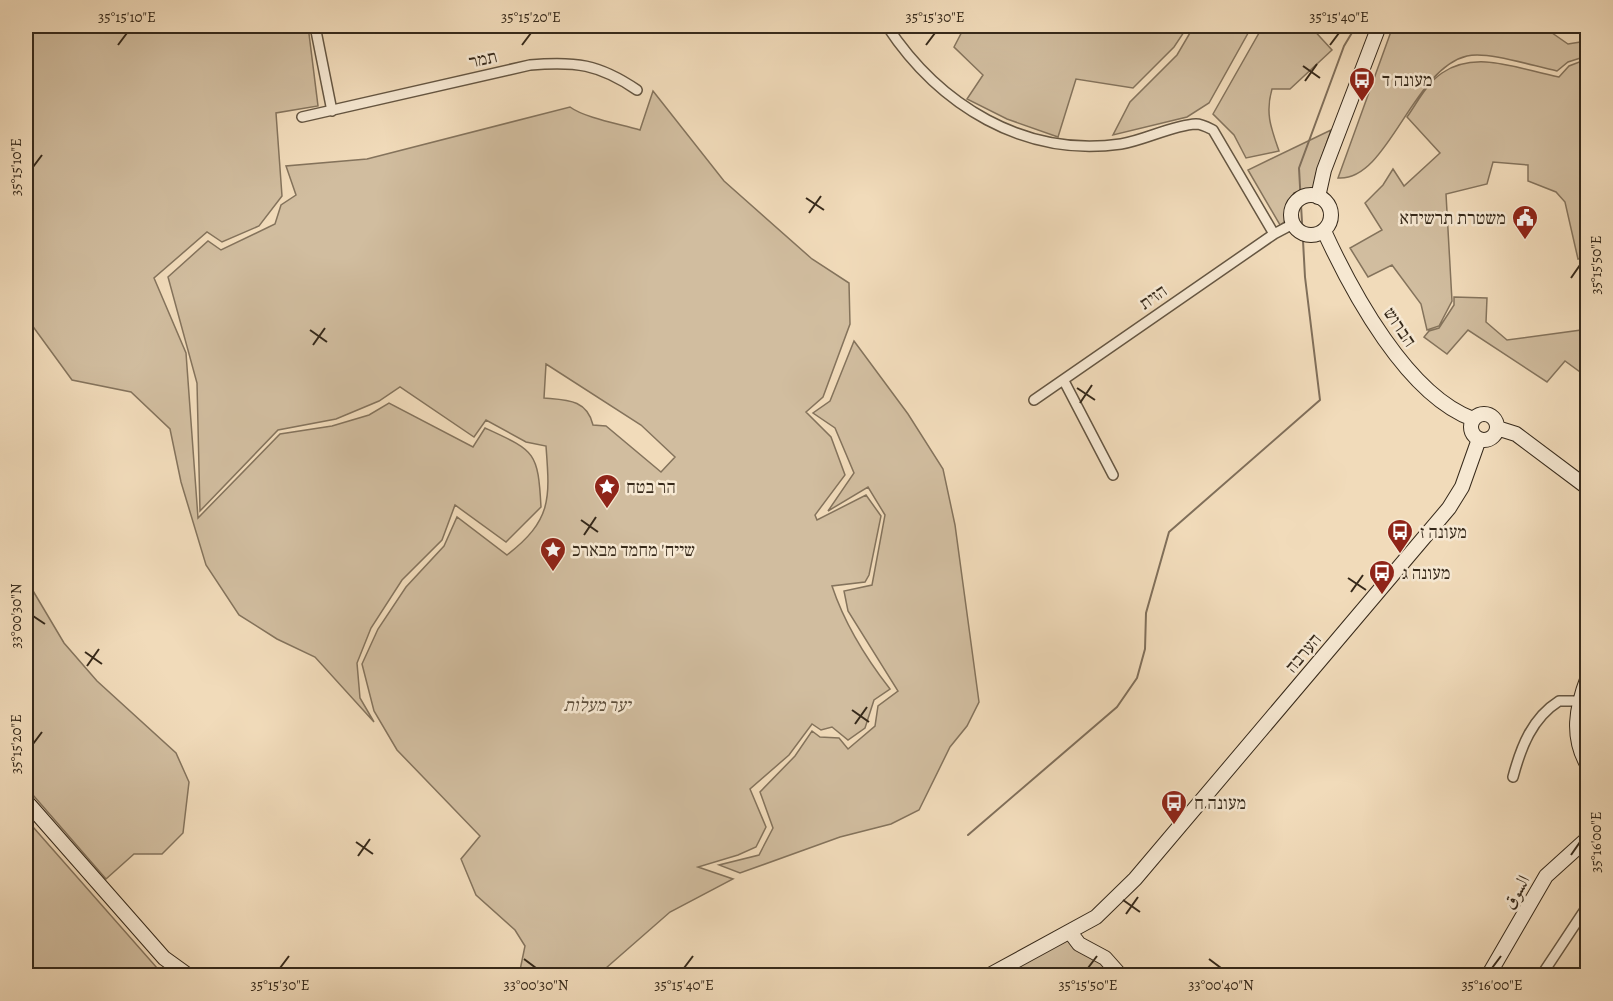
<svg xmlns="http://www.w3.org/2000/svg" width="1613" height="1001" viewBox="0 0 1613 1001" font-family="Alegreya,Amiri,'Frank Ruhl Libre',serif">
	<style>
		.green { fill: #d1bd9f; stroke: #84735c; stroke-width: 1.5; fill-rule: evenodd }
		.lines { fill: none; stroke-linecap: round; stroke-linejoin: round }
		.stream { stroke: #806f5a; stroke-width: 2 }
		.street-casing { stroke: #655642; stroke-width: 12 }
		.secondary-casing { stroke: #36291a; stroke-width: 16 }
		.street { stroke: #f6e8d2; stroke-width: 9 }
		.secondary { stroke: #f6e8d2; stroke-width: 14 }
		.ticks { fill: none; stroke: #36291a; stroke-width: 2 }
		.labels { text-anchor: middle; stroke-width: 5; stroke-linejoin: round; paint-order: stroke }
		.street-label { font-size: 18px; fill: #36291a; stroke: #f6e8d2 }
		.poi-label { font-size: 18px; fill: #36291a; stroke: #f6e8d2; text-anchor: start }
		.park-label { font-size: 18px; font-style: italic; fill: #5d4e3b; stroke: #f6e8d2 }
		.neatline { fill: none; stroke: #36291a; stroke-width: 2 }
		.ticks-label { font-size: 15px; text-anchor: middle; fill: #36291a }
	</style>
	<rect width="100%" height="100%" fill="#f1dbba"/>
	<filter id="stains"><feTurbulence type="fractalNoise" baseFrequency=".00333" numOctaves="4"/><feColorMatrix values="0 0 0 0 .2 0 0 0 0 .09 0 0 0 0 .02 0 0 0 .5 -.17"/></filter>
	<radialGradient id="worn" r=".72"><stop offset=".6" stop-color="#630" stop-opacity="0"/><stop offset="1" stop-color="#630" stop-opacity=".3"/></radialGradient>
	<path class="green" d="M26,26H308L318,106L276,113L282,196L259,226L222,242L207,232L154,278L186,353L198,518L280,434L332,426L369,415L389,403L473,447L485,428C535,451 538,451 541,507L506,542L455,505L442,540L402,580L371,628L357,663L360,698L374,722L315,657L277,639L239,615L206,565L181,482L170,429L131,392L72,380L26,317Z
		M965,26H1188L1174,47L1133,88L1076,79L1058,137L1007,119L967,99L983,75L954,47Z
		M1194,26H1252L1209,103L1187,117L1113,135L1130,102L1177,55Z
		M1263,26H1310L1332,50L1290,89H1272C1265,113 1271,128 1279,151L1246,158L1234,135L1213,114Z
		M1393,26H1542L1568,44L1587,41V56L1568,62L1557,71C1533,66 1488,51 1467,56C1412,69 1388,182 1338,178Z
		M1587,59V257L1578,259L1565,202L1556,192L1528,181V165L1493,162L1487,184L1446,194L1452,301L1439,326L1427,330L1421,304L1392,265L1368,277L1350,248L1382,230L1365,203L1383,185L1393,169L1404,186L1440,153L1407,117C1417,103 1427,83 1442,73C1477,49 1521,70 1559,77L1569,66Z
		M653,91L724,181L812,259L849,283L850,324L823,397L806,412L831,437L845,475L815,515L817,520L866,495L881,516L869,575L865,582L832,586C845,625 865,657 890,689L874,700L865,728L848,740L832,727L821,730L812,724L789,755L750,789L766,827L756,847L738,855L698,867L733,879L670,912L598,975H519L525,946L515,930L476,895L461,859L480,836L397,750L374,711L362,664L378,629L406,587L444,546L457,517L507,555C552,520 550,499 546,446L526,442L486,420L474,437L400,387L379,401L336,419L278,430L200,511L197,383L168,277L208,241L221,250L275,224L281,205L296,195L286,166L367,159L570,107C585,118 620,124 640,130ZM546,364L641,425L675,457L661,472L606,426L593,425C587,399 566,400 544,398Z
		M1331,130L1316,174L1313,190L1294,193L1287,205V220L1280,225L1248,170Z
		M1454,297L1487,298L1486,322L1507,340L1581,330L1587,321V377L1565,361L1547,382L1468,330L1447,354L1424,337L1429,331L1439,328L1454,305Z
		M854,341L908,414L943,469L955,525L979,702L967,726L950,747L919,810L891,824L840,837L740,873L719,865L759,855L773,828L760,792L795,756L812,731L820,737L839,738L848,749L875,726L878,706L898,691L848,611L844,591L872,585L885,515L868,487L828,511L854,473L835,428L813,413L830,401Z
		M26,579L64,643L97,681L176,753L189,782L183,833L162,854H134L106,879L26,787Z
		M26,819L157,968L167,975H26Z
		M1066,937L1108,963L1100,975L996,976Z"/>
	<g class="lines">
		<path class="stream" d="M968,835L1117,707L1137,678L1145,649L1146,613L1169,532L1320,400L1305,277L1299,168L1344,46L1356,26"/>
		<defs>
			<path id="street" d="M315,26L332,111
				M887,26C939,105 1024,158 1121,144C1145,140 1173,125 1196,124C1202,124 1209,128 1213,130L1274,234
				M302,117L530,65C575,61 599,64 637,90
				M1064,381L1113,475
				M1034,400L1274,234L1293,224
				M1513,777C1521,747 1532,718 1559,701H1579
				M1541,976L1588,905"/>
			<path id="secondary" d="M1291 215a20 20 0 1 1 40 0a20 20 0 1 1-40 0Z
				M1318,197L1324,170L1379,26
				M1324,231C1352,292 1407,395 1473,419
				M1471 427a13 13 0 1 1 26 0a13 13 0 1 1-26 0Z
				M1497,428L1516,434L1588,488
				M1588,677C1576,708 1571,737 1588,766
				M26,801L164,958L189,976
				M1070,932L1079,944L1105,958L1121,976
				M988,976L1096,917L1135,879L1449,508L1462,487L1479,439
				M1488,976L1546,876L1588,838"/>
		</defs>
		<use href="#street" class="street-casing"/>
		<use href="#secondary" class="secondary-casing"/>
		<use href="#street" class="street"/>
		<use href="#secondary" class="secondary"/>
	</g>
	<path class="ticks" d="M118,45L127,33M522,45L531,33M926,45L935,33M1330,45L1339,33M1303,66L1320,78M1305,81L1317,64M33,167L42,155M806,198L824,210M809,213L821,196M1571,278L1580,265M310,330L327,342M313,345L325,328M1077,388L1095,400M1080,403L1092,385M581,520L598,532M584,535L596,517M1348,578L1366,590M1351,592L1363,575M33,616L45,624M85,652L102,664M87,666L99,649M852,710L869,722M855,724L867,707M33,744L42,732M356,842L373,854M1571,855L1580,842M358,856L370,839M1123,900L1140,912M1126,914L1138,897M524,959L536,968M1209,959L1221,968M280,968L289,956M684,968L693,956M1088,968L1097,956M1492,968L1501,956"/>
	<defs>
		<symbol id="bus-pin" viewBox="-11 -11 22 30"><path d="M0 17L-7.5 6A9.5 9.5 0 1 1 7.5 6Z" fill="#8f2418" stroke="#f6e8d2"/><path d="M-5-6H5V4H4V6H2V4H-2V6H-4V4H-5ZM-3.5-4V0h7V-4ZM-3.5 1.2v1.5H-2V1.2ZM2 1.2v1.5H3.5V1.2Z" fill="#fff"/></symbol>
		<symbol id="civic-pin" viewBox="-11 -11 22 30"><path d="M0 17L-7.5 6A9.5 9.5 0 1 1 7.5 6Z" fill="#8f2418" stroke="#f6e8d2"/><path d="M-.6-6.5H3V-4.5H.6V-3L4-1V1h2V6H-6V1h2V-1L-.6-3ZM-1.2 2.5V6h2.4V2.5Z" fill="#fff"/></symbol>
		<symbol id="sight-pin" viewBox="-11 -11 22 30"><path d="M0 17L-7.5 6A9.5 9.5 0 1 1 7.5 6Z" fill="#8f2418" stroke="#f6e8d2"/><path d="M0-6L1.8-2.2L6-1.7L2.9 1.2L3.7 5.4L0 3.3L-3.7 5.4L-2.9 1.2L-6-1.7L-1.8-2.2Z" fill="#fff"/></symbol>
	</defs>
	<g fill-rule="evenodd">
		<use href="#bus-pin" x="1347" y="65" width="30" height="40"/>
		<use href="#civic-pin" x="1510" y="203" width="30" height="40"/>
		<use href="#sight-pin" x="592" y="472" width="30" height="40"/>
		<use href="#bus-pin" x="1385" y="517" width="30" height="40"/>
		<use href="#sight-pin" x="538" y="535" width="30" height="40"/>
		<use href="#bus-pin" x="1367" y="558" width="30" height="40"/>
		<use href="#bus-pin" x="1159" y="788" width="30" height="40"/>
	</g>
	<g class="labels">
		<g class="street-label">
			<text transform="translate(483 59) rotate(-13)" y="6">תמר</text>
			<text transform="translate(1153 297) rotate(-35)" y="6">הזית</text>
			<text transform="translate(1400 327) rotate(56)" y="6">הברוש</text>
			<text transform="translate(1303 653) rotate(-50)" y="6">הערבה</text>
			<text transform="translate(1516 892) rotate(-60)" y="6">السوق</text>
		</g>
		<g class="poi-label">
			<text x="1382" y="86">מעונה ד</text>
			<text x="1506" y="224" text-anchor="end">משטרת תרשיחא</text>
			<text x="626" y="493">הר בטח</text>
			<text x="1420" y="538">מעונה ז</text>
			<text x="572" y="556">שייח' מחמד מבארכ</text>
			<text x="1402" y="579">מעונה ג</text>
			<text x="1194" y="809">מעונה ח</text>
		</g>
		<g class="park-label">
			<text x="597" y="711">יער מעלות</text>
		</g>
	</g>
	<rect width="1613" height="1001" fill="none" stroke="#f1dbba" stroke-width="66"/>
	<rect x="33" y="33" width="1547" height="935" class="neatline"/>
	<g class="ticks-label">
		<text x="127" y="22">35°15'10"E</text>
		<text x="531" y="22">35°15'20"E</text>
		<text x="935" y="22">35°15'30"E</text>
		<text x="1339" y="22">35°15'40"E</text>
		<text transform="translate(16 167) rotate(-90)" y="5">35°15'10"E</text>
		<text transform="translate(1596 265) rotate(-90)" y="5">35°15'50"E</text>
		<text transform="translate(16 616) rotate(-90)" y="5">33°00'30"N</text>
		<text transform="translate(16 744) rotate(-90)" y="5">35°15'20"E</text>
		<text transform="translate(1596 842) rotate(-90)" y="5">35°16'00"E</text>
		<text x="280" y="990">35°15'30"E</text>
		<text x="536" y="990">33°00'30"N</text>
		<text x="684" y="990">35°15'40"E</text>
		<text x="1088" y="990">35°15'50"E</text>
		<text x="1221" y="990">33°00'40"N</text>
		<text x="1492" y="990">35°16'00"E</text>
	</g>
	<rect width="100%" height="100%" filter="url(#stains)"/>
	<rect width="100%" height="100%" fill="url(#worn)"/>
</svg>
